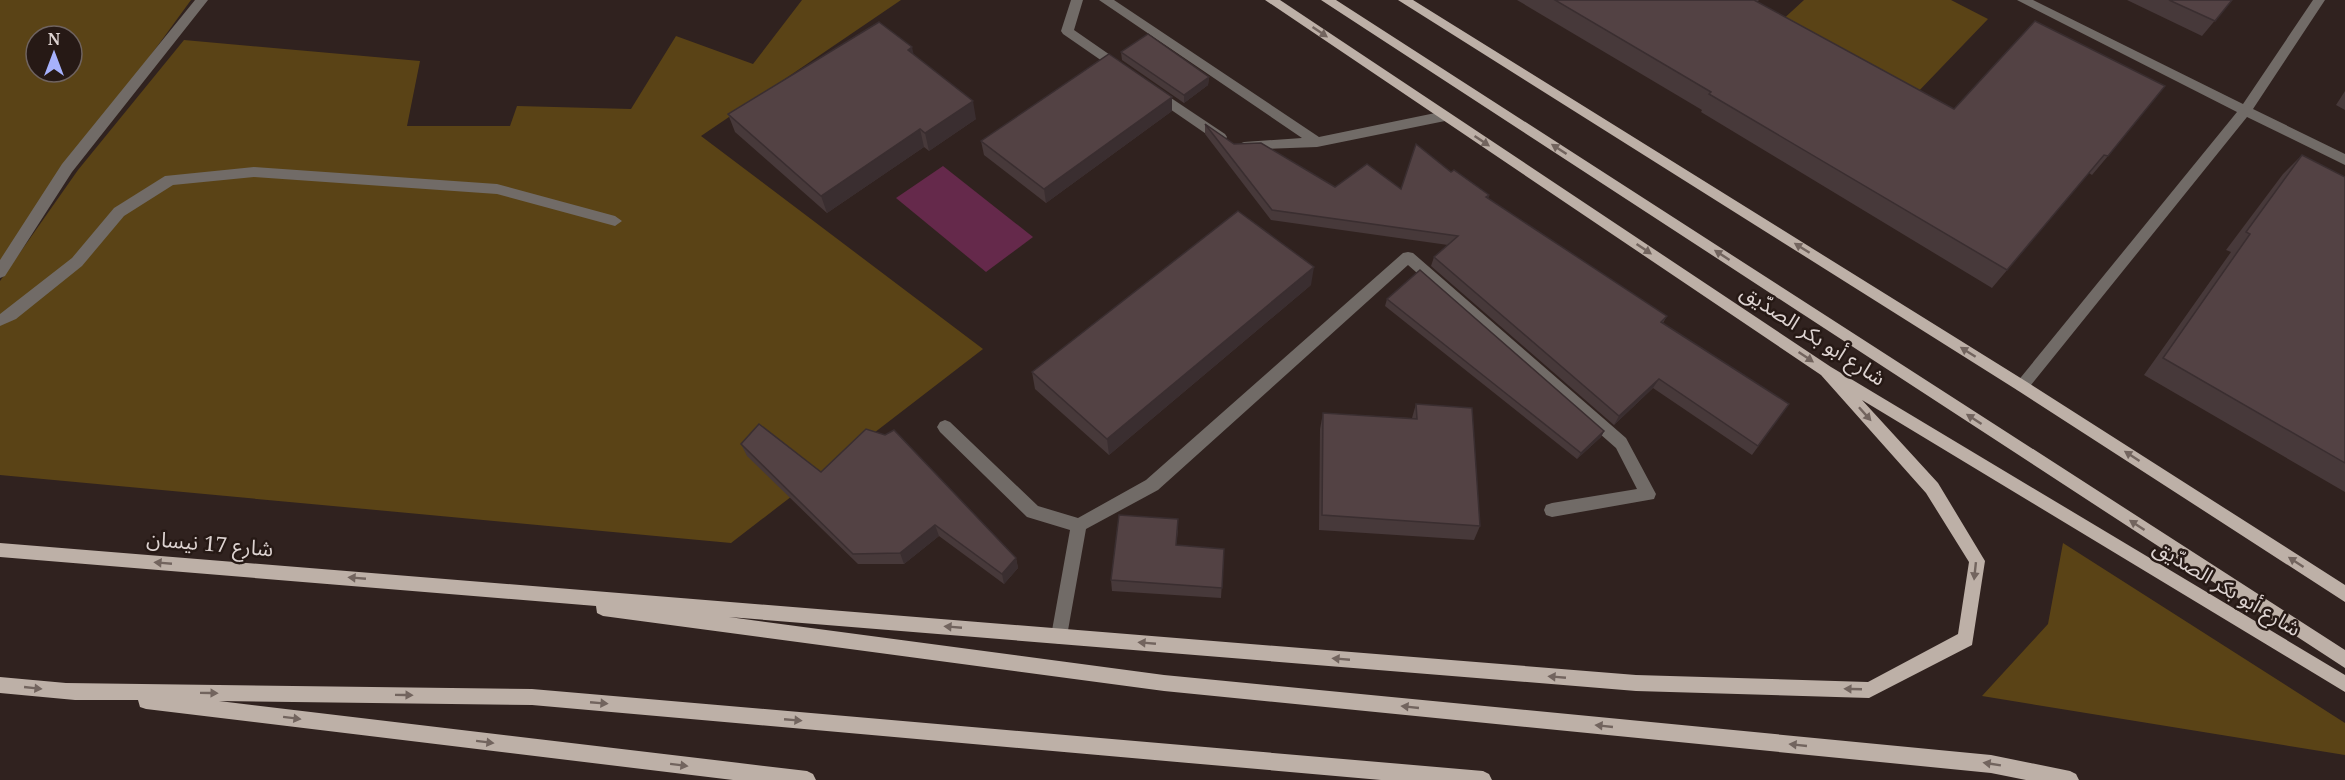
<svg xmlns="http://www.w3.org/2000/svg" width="2345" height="780" viewBox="0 0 2345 780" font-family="'Noto Serif','Noto Sans Arabic',serif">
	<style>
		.green { fill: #5a4316; fill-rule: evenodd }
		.water { fill: #65294b }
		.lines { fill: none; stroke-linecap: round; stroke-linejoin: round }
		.minor { fill: #716b67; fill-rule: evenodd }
		.major { fill: #bdb0a7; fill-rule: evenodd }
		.wall { fill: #47393a }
		.shaded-wall { fill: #3a2e30 }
		.building { fill: #534244; stroke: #3a2e30; stroke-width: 1.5 }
		.oneway { fill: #72645e }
		.labels { text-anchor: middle; stroke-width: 5; stroke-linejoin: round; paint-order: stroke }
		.street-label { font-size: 21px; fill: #ddd3d1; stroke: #261915 }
	</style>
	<rect width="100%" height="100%" fill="#30221f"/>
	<path class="green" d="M0,0H191L0,262ZM36,36H72V72H36Z
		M802,0H901L701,136L983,349L731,543L0,475V281L78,170L184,40L420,61L407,126H510L517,106L631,109L676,36L753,64Z
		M1804,0H1951L1988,19L1914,96L1779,23Z
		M2063,543L2345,723V755L1982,696L2048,624Z"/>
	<path class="water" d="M943,166L1033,237L986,272L896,198Z"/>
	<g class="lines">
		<path class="minor" d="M195,0H208L72,172L5,276L0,278V260L62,164Z
			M1071,0H1083L1074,30L1126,66L1128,69L1126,72H1118L1063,34L1061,31Z
			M1099,0H1114L1319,137L1445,111L1451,116L1445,121L1317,147L1239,150L1237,147L1239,144L1244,142L1302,138Z
			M2017,0H2033L2243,104L2313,0H2325L2253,109L2345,154V165L2247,117L2027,390L2022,392L2017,390L2015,386L2017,382L2237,112Z
			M1156,88L1225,134L1227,137L1225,140H1215L1151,96L1150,93L1151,90Z
			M254,167L497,184L615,216L622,221L615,226L497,194L254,177L173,185L124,216L82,266L16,319L0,326V314L72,258L114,208L165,176Z
			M1408,252L1413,253L1626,438L1656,494L1654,499L1552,517L1546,515L1544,510L1546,505L1552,503L1637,489L1616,448L1408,265L1158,490L1086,529L1067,636L1065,642L1059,644L1053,642L1051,636L1070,530L1027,517L940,432L937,427L940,422L945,420L950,422L1038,506L1078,518L1146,480L1403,253Z"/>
		<path class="major" d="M1265,0H1280L1831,367L2345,675V692L1862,400L1938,483L1985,561L1972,645L1869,698L1636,691L729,617L1164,675L1991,755L2070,771L2076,774L2079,780H2026L1991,773L1164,691L603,616L597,613L596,606L0,557V543L1636,675L1868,682L1958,634L1969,562L1926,493L1821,375Z
			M1321,0H1336L2345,650V668Z
			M1398,0H1413L2027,382L2345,585V602L2017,390Z
			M0,677L66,683L532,689L1483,771L1489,774L1492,780H1381L532,705L219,701L807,771L813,774L816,780H733L146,709L140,707L138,700H75L0,693Z"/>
	</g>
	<path class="wall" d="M1517,0H1759L1757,2L1954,109L2035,21L2108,156L2092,175L2089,173L1992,288L1701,112L1702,110Z
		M2127,0H2232L2202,36Z
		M1121,52L1209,77L1208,85L1184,103L1122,60Z
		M914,55L976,119L929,151L924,147L827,213L735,132L728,114Z
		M2345,91V110L2336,105Z
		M1172,111L1046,203L984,155L981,141Z
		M1205,124L1234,144L1335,187L1401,189L1451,172L1489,195L1488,199L1667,316L1663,323L1789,404L1752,455L1653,388L1614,425L1431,266L1434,257L1448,245L1271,220L1205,134Z
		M2302,155L2345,177V492L2144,375L2231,252L2226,250L2283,174Z
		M1311,285L1109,455L1035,389L1032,372Z
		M1387,299L1604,431L1601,437L1577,459L1385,306Z
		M1416,404L1480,526L1474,540L1319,530L1320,429L1323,413L1412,418Z
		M741,444L821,472L1016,558L1018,568L1004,584L939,536L904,564H858L747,456Z
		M1178,530L1176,546L1224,549L1221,598L1112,591L1111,580Z"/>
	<path class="shaded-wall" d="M912,47L916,65L908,50Z
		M1209,77L1208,85L1184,103V95Z
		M1172,97V111L1046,203L1044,189Z
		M973,101L976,119L929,151L925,133Z
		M920,129L924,147L827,213L821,196Z
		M1314,267L1311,285L1109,455L1107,439Z
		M1659,379L1653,388L1614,425L1619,416Z
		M1604,431L1601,437L1577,459L1581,453Z
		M935,525L939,536L904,564L900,553Z
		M1016,558L1018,568L1004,584L1002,574Z"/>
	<path class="building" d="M1555,0H1754L1954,109L2035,21L2165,86L2108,156L2104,155L2007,270L1709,94L1711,92Z
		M2169,0H2232L2215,21Z
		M879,22L912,47L908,50L973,101L925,133L920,129L821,196L728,114Z
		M1148,34L1209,77L1184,95L1121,52Z
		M1109,54L1172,97L1044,189L981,141Z
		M1205,124L1234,144L1261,143L1335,187L1367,164L1401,189L1416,144L1451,172L1454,170L1489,195L1486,197L1667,316L1661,322L1789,404L1758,446L1659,379L1619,416L1434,257L1458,236L1272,210Z
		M2302,155L2345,177V463L2163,358L2250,234L2246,232Z
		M1238,211L1314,267L1107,439L1032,372Z
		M1420,270L1604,431L1581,453L1387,299Z
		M1416,404L1472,408L1480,526L1322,515L1323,413L1417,419Z
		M759,424L821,472L866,429L885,435L894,430L1016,558L1002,574L935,525L900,553L853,554L741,444Z
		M1119,515L1178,519L1176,545L1224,549L1222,588L1111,580Z"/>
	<defs><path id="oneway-solid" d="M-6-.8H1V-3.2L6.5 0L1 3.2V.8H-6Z" transform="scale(1.5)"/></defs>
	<g class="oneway">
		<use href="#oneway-solid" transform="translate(1320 32) rotate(34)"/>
		<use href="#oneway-solid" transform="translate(1482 141) rotate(34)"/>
		<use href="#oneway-solid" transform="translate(1559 149) rotate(-147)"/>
		<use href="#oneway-solid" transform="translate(1802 248) rotate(-148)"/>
		<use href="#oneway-solid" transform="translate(1644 249) rotate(34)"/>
		<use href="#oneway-solid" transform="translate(1722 255) rotate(-147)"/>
		<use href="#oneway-solid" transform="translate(1968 352) rotate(-148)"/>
		<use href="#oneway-solid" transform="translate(1806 357) rotate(34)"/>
		<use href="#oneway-solid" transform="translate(1865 414) rotate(48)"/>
		<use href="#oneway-solid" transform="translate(1974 419) rotate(-147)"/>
		<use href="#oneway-solid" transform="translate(2132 456) rotate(-147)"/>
		<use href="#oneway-solid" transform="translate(2137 525) rotate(-147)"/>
		<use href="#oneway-solid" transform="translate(2296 562) rotate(-147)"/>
		<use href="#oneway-solid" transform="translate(163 563) rotate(-175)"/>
		<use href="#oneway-solid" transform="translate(1975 571) rotate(96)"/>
		<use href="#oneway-solid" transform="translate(357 578) rotate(-175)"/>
		<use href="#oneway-solid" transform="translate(953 627) rotate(-175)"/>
		<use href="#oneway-solid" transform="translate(1147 643) rotate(-175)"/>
		<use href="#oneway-solid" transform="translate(1341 659) rotate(-175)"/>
		<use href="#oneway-solid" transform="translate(1557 677) rotate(-175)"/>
		<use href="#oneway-solid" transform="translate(33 688) rotate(6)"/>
		<use href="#oneway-solid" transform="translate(1853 689) rotate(-178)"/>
		<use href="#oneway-solid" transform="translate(209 693) rotate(1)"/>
		<use href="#oneway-solid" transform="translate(404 695) rotate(1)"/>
		<use href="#oneway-solid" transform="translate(599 703) rotate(5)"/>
		<use href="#oneway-solid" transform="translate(1410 707) rotate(-174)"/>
		<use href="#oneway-solid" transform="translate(292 718) rotate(7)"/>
		<use href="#oneway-solid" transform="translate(793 720) rotate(5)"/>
		<use href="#oneway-solid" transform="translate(1604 726) rotate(-174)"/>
		<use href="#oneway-solid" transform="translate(485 742) rotate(7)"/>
		<use href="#oneway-solid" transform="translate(1798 745) rotate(-174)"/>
		<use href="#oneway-solid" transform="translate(1992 764) rotate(-171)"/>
		<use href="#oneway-solid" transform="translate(679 765) rotate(7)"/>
	</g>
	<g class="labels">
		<g class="street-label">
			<text transform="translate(1813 335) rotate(33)" y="7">شارع أبو بكر الصدّيق</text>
			<text transform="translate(210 544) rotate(5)" y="7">شارع 17 نيسان</text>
			<text transform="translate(2227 588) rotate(31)" y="7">شارع أبو بكر الصدّيق</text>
		</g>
	</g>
	<g transform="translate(54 54)"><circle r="28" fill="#261915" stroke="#6f6360" stroke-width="1.5"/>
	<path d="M0-4.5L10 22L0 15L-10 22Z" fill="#a6b1fc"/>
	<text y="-9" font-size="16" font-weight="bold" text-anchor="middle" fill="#ddd3d1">N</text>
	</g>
</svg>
